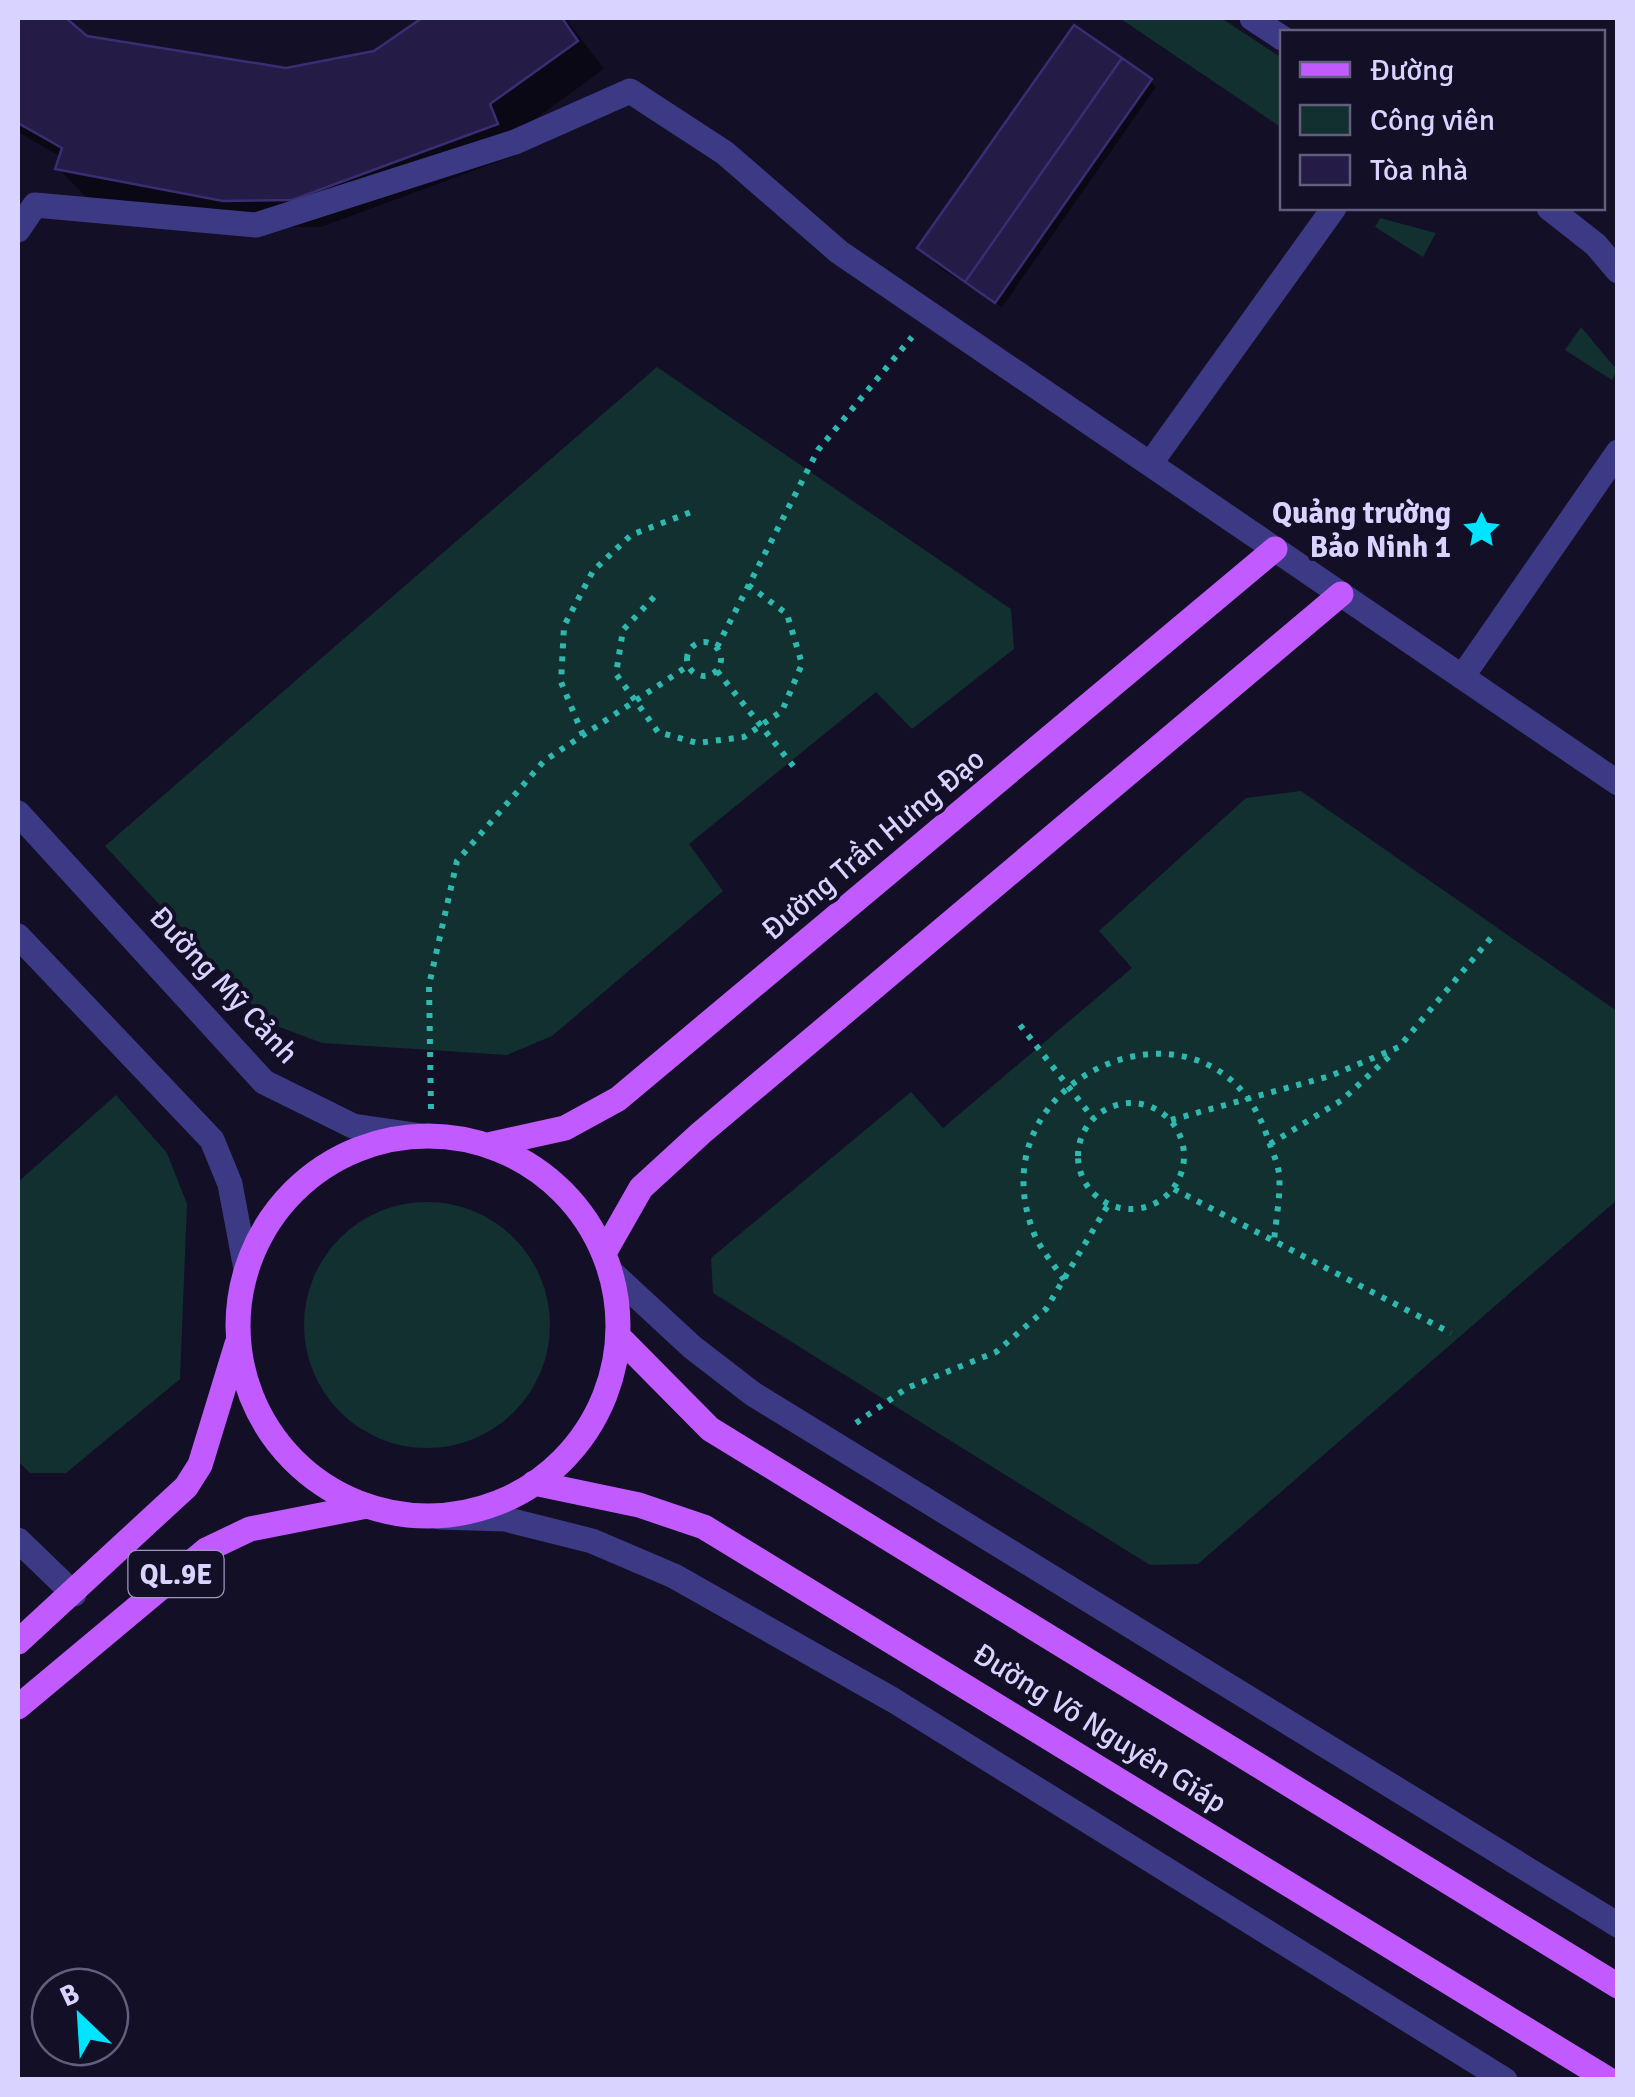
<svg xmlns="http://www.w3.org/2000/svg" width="1635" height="2097" viewBox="0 0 1635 2097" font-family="Signika,sans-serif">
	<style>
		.green { fill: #12302f }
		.shadow { fill: #0007 }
		.building { fill: #241b47; stroke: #3b2d73; stroke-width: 2.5 }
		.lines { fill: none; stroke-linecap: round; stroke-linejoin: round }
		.path { stroke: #2fb8b0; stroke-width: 6; stroke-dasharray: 5 8; stroke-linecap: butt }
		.minor { stroke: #3d3a85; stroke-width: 25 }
		.major { stroke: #c25bff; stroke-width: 25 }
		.labels { text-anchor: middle; stroke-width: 8; stroke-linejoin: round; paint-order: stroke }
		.shield { fill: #130f26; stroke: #9e99be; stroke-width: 2.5 }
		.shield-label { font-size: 28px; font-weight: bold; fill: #d9d4ff }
		.poi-label { font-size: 30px; font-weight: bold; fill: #d9d4ff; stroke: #130f26; text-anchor: end }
		.street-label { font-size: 30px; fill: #d9d4ff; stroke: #130f26 }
	</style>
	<rect width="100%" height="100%" fill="#130f26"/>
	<path class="green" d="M1221,18L1282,58V128L1121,19Z
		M1380,218L1436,233L1423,257L1375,227Z
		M1581,327L1617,370L1612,380L1565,350Z
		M657,367L1011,609L1014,649L912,729L876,692L689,844L723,891L552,1036L507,1055L322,1043L269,1023L105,846Z
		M1301,791L1617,1011V1200L1198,1564L1150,1565L713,1293L711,1258L911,1092L943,1128L1132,968L1099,931L1246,798Z
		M116,1095L167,1153L187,1204L180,1379L66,1473H30L18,1461V1182Z
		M304 1325a123 123 0 1 1 246 0a123 123 0 1 1-246 0Z"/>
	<path class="shadow" d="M18,18H62L86,38L286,71L375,53L427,18H565L604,69L516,133L524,152L321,227H252L85,196L58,168L61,157L18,132Z
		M1150,81L1156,87L1002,307L941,269L920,248Z"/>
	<path class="building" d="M18,18H66L87,36L286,68L374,51L422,18H562L578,41L490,104L498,124L292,200L223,201L55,169L62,148L18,123Z
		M1074,25L1122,58L965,282L917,248Z
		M1122,58L1152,79L995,303L965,282Z"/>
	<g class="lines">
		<path class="path" d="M654,597L623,630L616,674L658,732L697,743L744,737L782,711L802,664L787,614L748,585
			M687 659a17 17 0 1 1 34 0a17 17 0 1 1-34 0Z
			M717,647L818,450L912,337
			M717,671L798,772
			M583,735L561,682L564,626L593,571L631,535L691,512
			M1020,1025L1093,1118
			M1078 1156a53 53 0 1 1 106 0a53 53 0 1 1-106 0Z
			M431,1109L429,985L457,861L544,761L688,666
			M1171,1120L1330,1076L1399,1047L1495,933
			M1270,1144L1342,1100L1393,1053
			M1174,1189L1451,1333
			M1064,1280C1055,1266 1042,1251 1035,1236C968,1075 1212,974 1267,1136C1271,1148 1277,1161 1279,1173C1281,1194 1276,1219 1274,1241
			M856,1423L907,1388L996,1352L1046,1309L1108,1205"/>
		<path class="minor" d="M1252,18L1282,38
			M1549,208L1596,245L1618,271
			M18,230L35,205L256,225L515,142L630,91L725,153L839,252L1618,783
			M1150,464L1334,208
			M1462,677L1618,452
			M18,813L264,1082L353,1126L422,1136
			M18,936L212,1140L230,1184L246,1269
			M611,1272L692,1347L753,1394L1618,1925
			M439,1517L505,1519L592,1541L674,1576L893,1700L1505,2080
			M18,1540L74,1594"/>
		<path class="major" d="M238 1326a190 190 0 1 1 380 0a190 190 0 1 1-380 0Z
			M488,1145L565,1128L618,1099L1275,549
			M604,1253L641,1188L701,1133L1341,594
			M618,1336L710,1429L1618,1986
			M534,1483L639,1505L704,1527L1609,2080
			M18,1642L186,1487L200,1465L237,1344
			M18,1707L206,1550L250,1529L367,1506"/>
	</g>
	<defs>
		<symbol id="sight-bare" viewBox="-9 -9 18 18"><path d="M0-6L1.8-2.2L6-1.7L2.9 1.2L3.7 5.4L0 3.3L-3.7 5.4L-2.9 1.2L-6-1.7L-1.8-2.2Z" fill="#00e5ff" stroke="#130f26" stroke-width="2.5" paint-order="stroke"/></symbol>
	</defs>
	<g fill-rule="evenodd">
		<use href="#sight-bare" x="1454" y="502" width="55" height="55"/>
	</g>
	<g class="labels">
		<rect class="shield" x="128.5" y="1551" width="95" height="46" rx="8"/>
		<g class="shield-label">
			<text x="176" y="1584">QL.9E</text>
		</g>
		<g class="poi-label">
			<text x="1451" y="523">Quảng trường<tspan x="1451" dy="34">Bảo Ninh 1</tspan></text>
		</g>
		<g class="street-label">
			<text transform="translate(873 844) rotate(-40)" y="10">Đường Trần Hưng Đạo</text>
			<text transform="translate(224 985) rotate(47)" y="10">Đường Mỹ Cảnh</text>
			<text transform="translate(1100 1728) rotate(32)" y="10">Đường Võ Nguyên Giáp</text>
		</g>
	</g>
	<rect width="1635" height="2097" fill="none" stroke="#d9d4ff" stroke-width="40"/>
	<rect x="1280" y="30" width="325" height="180" fill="#130f26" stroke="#625e7d" stroke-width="2.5"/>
	<rect x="1300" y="62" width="50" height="15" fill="#c25bff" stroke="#625e7d" stroke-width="2.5"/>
	<text x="1370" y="80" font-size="30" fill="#d9d4ff">Đường</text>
	<rect x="1300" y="105" width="50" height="30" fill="#12302f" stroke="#625e7d" stroke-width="2.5"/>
	<text x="1370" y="130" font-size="30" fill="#d9d4ff">Công viên</text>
	<rect x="1300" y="155" width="50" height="30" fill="#241b47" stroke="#625e7d" stroke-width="2.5"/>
	<text x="1370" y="180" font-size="30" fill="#d9d4ff">Tòa nhà</text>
	<g transform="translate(80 2017) rotate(335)"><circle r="48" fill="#130f26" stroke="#625e7d" stroke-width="2.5"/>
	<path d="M0-8L18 38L0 25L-18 38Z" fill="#00e5ff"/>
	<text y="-15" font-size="28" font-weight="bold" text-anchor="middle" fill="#d9d4ff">B</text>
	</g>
</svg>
